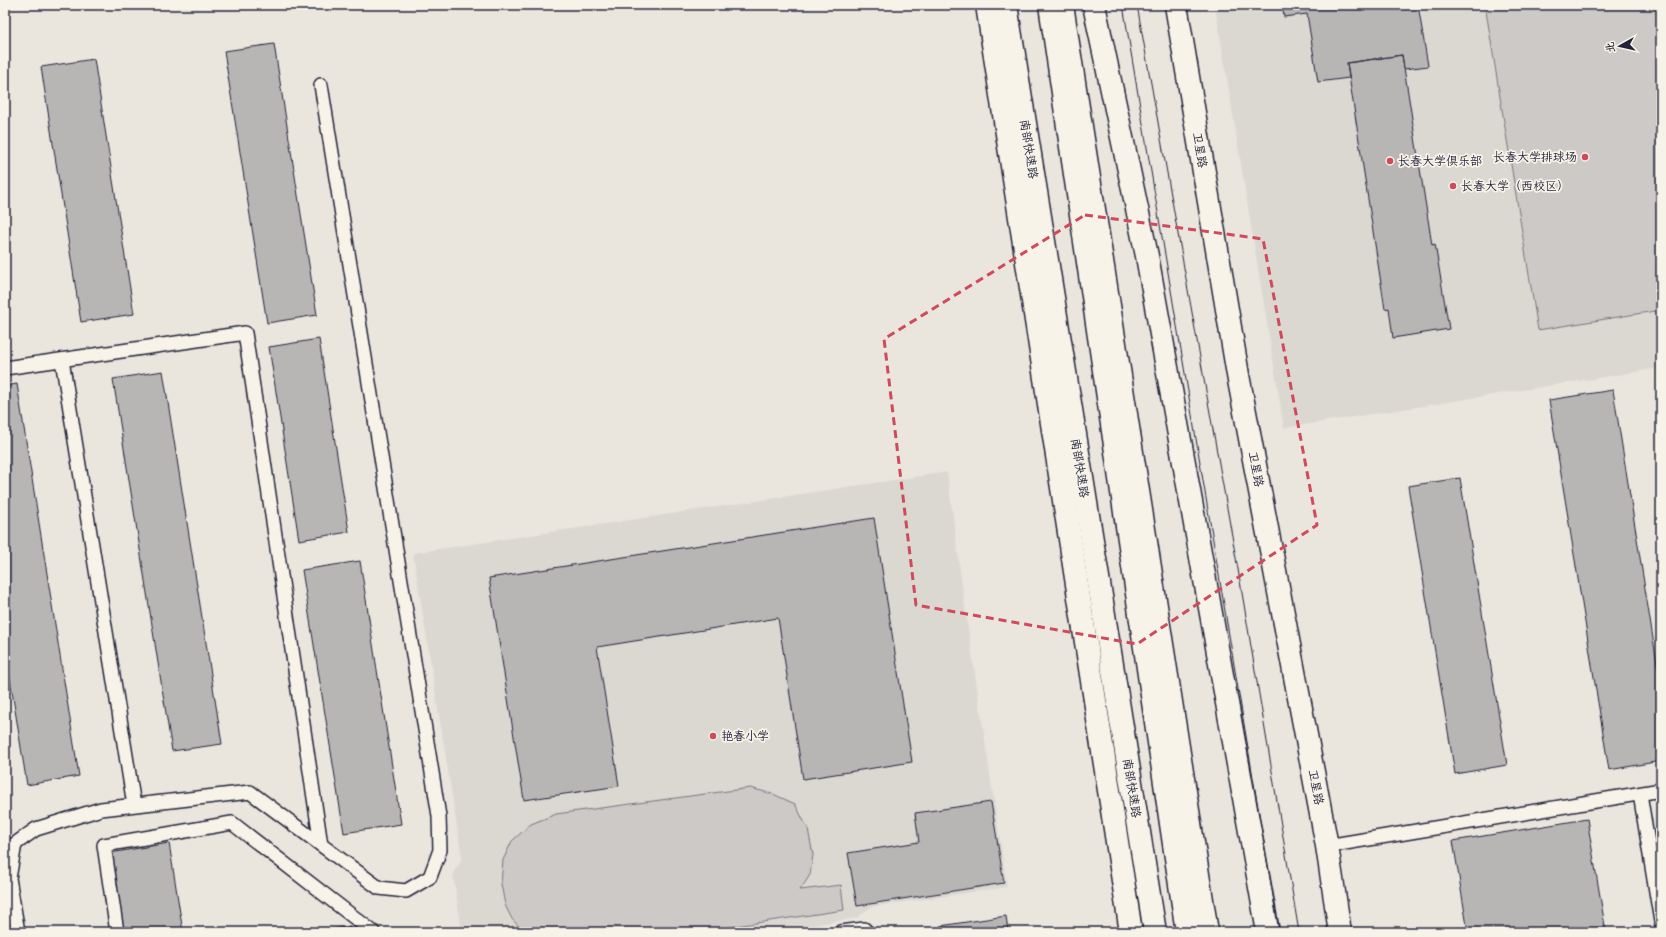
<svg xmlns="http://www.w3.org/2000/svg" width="1666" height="937" viewBox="0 0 1666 937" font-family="'Shantell Sans','LXGW WenKai TC',sans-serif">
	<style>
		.built { fill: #dbd8d2 }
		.green { fill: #cdc9c6; stroke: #787680 }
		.building { fill: #b8b6b5; stroke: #22223b }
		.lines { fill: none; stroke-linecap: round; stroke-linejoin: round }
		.service-casing { stroke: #22223b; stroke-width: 16 }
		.secondary-casing { stroke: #22223b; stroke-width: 25 }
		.primary-casing { stroke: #22223b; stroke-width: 25 }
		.trunk-casing { stroke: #22223b; stroke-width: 25 }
		.service { stroke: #f7f3e8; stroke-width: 13 }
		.secondary { stroke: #f7f3e8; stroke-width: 22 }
		.primary { stroke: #f7f3e8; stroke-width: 22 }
		.trunk { stroke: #f7f3e8; stroke-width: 22 }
		.tram { stroke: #22223b; stroke-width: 1 }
		.marked { fill: none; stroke: #d1495b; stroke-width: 3; stroke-dasharray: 8 5; stroke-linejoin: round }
		.poi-dot { fill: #d1495b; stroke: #f7f3e8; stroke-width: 1.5 }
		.labels { text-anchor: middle; stroke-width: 3.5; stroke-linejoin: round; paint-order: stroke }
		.street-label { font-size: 12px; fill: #22223b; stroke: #f7f3e8 }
		.poi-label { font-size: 12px; fill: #22223b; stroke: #f7f3e8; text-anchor: start }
	</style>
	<rect width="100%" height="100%" fill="#eae6de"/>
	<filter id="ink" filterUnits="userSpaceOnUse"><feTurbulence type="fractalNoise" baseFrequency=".025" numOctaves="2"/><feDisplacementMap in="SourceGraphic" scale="8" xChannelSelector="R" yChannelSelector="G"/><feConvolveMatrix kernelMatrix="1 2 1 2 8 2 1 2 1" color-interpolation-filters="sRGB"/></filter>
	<g filter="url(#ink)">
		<path class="built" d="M1215,5H1661V368L1284,428Z
			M947,472L966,614L1007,887L871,907L857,918L769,932H462L453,874L462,858L413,553Z"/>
		<path class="green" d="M1485,5H1661V310L1538,330Z
			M750,788L773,794L795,804L808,829L813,855L810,875L800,890L841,885L844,910L695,932H524L512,919L505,905L501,884L503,860L512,841L531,824L556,814Z"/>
		<path class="building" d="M1282,5H1418L1428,66L1404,69L1402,55L1347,63L1349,78L1318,82L1307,14L1284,17Z
			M274,44L317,315L267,323L224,51Z
			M1402,55L1432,245L1435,244L1449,329L1393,338L1389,308L1385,309L1347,63Z
			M94,59L134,314L81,322L41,67Z
			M319,339L349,532L299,540L269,347Z
			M163,371L222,744L172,751L113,379Z
			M17,384L79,776L27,785L5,647V386Z
			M1613,390L1661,688V761L1609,770L1549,400Z
			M1460,478L1507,765L1455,774L1408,486Z
			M874,518L912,762L803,779L778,618L597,647L619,786L524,800L489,578Z
			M360,561L401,824L344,833L302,570Z
			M991,802L1004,883L857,906L848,853L919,842L915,813Z
			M1587,819L1606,932H1468L1453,841Z
			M169,843L183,932H122L110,853Z
			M1006,916L1008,932H941L940,926Z
			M350,926L351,932H315Z"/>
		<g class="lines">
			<defs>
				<path id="service" d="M62,360L134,805
					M5,368L245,333L321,845
					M1640,794L1661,922
					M1327,846L1661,790
					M18,932L9,878L15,844L36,829L101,809L250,792L379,888L406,891L430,877L440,850L439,816L321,85
					M117,932L104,845L232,823L373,932
					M841,932L864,929L867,932"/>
				<path id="secondary" d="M1176,5L1238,375L1327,846L1340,932"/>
				<path id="primary" d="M987,5L1131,932
					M1050,5L1187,932"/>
				<path id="trunk" d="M1006,5L1155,932
					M1062,5L1207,932
					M1094,5L1147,256L1268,932"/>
			</defs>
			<use href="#service" class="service-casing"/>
			<use href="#secondary" class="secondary-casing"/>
			<use href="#primary" class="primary-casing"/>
			<use href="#trunk" class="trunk-casing"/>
			<use href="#service" class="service"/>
			<use href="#secondary" class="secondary"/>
			<use href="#primary" class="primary"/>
			<use href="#trunk" class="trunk"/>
			<path class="tram" d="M1123,5L1279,932
				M1137,5L1239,575L1299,932"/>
		</g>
	</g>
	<path class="marked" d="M1085,215L1263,239L1317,525L1137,644L916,605L884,339Z"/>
	<g class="poi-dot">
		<circle cx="1585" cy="157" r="4"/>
		<circle cx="1390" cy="161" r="4"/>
		<circle cx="1453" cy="186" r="4"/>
		<circle cx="713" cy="736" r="4"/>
	</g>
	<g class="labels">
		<g class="street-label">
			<text transform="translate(1029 149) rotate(81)" y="4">南部快速路</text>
			<text transform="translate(1200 150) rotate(81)" y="4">卫星路</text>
			<text transform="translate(1080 468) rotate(81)" y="4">南部快速路</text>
			<text transform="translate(1256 469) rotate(79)" y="4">卫星路</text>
			<text transform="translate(1316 787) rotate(79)" y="4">卫星路</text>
			<text transform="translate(1132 788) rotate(81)" y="4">南部快速路</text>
		</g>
		<g class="poi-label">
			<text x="1577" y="161" text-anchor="end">长春大学排球场</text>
			<text x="1398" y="165">长春大学俱乐部</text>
			<text x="1461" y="190">长春大学（西校区）</text>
			<text x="721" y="740">艳春小学</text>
		</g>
	</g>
	<rect width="1666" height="937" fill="none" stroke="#f7f3e8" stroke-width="20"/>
	<rect x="10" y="10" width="1646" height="917" fill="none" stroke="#22223b" stroke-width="1.5" filter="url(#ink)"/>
	<g transform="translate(1620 46) rotate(262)" stroke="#f7f3e8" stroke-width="3" paint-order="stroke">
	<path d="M0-3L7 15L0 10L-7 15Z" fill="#22223b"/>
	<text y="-6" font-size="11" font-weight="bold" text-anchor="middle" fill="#22223b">北</text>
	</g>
</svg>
